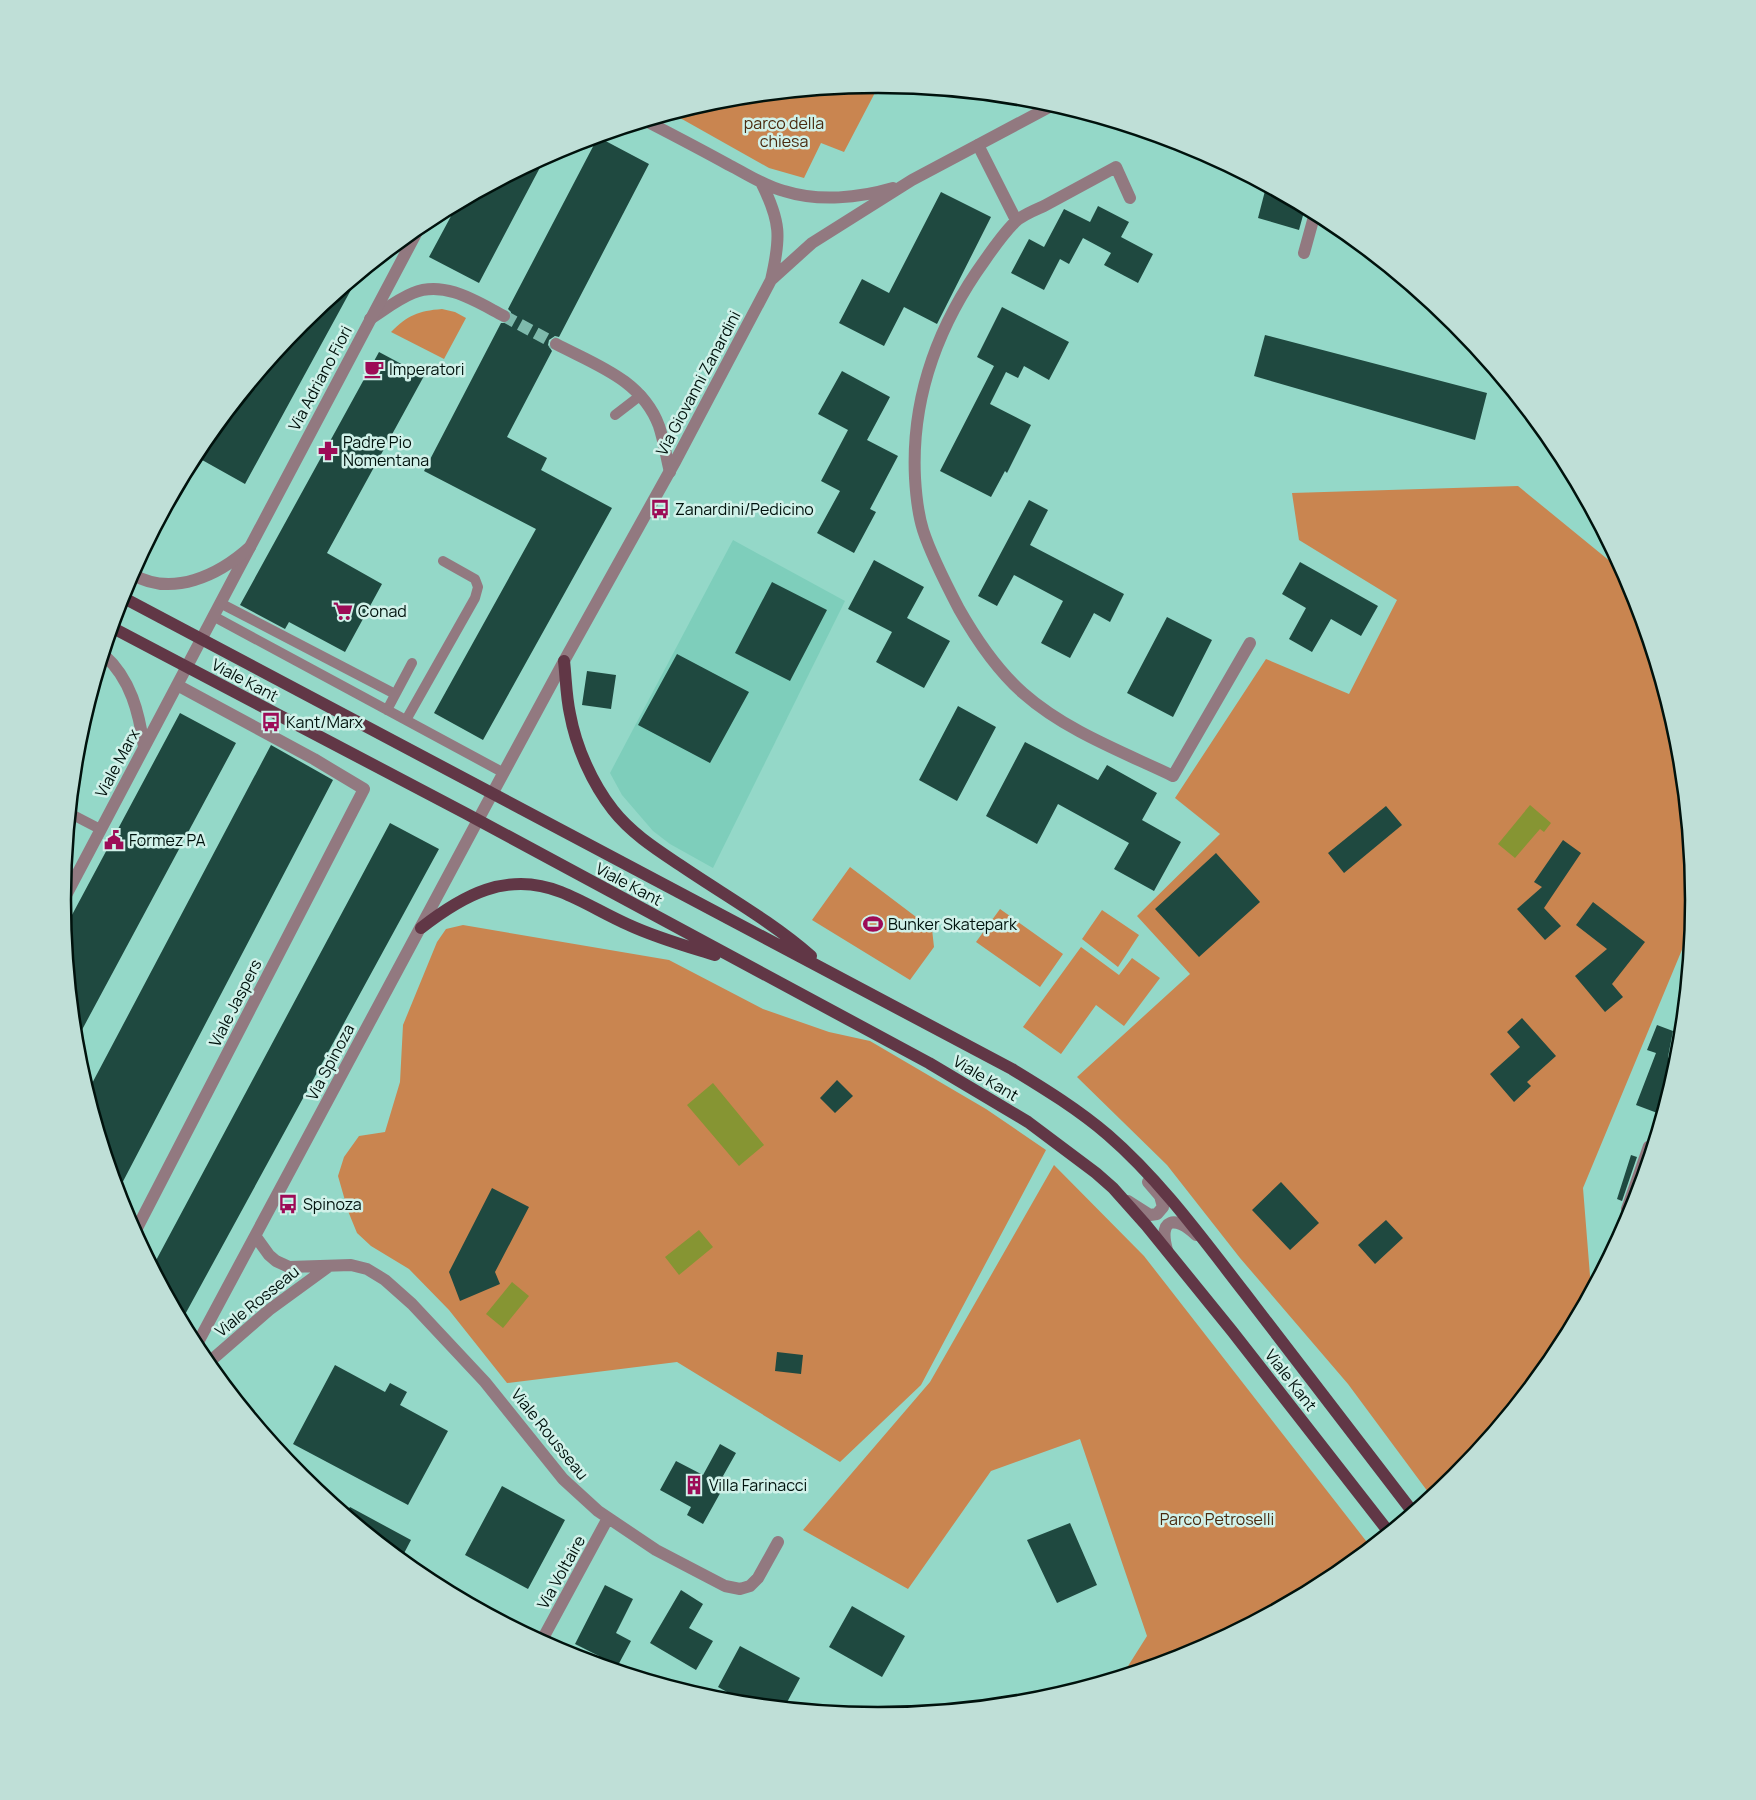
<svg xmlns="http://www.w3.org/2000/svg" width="1756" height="1800" viewBox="0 0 1756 1800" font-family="Manrope,sans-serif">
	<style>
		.built { fill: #7ecebb }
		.green { fill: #c98550 }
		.water { fill: #869533 }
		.building { fill: #1f4940 }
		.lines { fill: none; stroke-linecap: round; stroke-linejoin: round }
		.minor-tunnel { stroke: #7ebaac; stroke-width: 12; stroke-dasharray: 12 6; stroke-linecap: butt }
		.service { stroke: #927980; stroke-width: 10 }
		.minor { stroke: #927980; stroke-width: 12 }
		.tertiary { stroke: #927980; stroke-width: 12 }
		.primary { stroke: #613746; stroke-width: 12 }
		.labels { text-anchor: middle; stroke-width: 5; stroke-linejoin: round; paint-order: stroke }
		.park-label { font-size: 16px; fill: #49290e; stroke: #d0f1e9 }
		.poi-label { font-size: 16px; fill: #00120d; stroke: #d0f1e9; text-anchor: start }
		.street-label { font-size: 16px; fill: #00120d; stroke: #d0f1e9 }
		.rim { fill: none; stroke: #00120d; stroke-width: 2.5 }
	</style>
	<rect width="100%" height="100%" fill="#94d8c8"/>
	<path class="built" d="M733,540L845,601L713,868L670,844L653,831L622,795L610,773Z"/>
	<path class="green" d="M879,85L844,152L821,143L804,178L769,168L673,114L719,100Z
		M442,309L455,312L466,318L444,359L391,332C408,315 418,311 442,309Z
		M1518,486L1622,571L1632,588L1678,741L1693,900L1691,928L1583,1188L1591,1288L1556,1353L1454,1477L1431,1496L1348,1384L1240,1258L1167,1165L1077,1077L1190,974L1137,916L1220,834L1175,798L1266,659L1349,694L1397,600L1299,540L1292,493Z
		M850,867L932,929L934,947L910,980L812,920Z
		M1000,909L1063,954L1040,987L976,942Z
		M1102,910L1139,935L1118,967L1082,939Z
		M463,925L669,960L763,1009L829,1032L870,1041L986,1109L1046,1150L921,1385L840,1462L677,1362L507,1383L449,1310L409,1269L371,1246L357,1233L348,1211L338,1176L344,1157L359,1136L385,1132L400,1082L403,1025L437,942L446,929Z
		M1081,947L1119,975L1132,958L1160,978L1124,1026L1096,1005L1061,1054L1023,1027Z
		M1054,1165L1144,1256L1370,1546L1331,1578L1190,1654L1123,1674L1147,1636L1080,1439L991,1471L908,1589L803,1530L930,1382Z"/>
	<path class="water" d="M1530,805L1551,823L1544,832L1540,829L1515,858L1498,844Z
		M713,1083L764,1145L739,1166L687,1105Z
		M699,1230L713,1247L679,1275L665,1257Z
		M512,1282L529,1296L503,1328L486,1314Z"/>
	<path class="building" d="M598,137L649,164L559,337L555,336L549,340L548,345L552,351L507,437L547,458L541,470L612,508L483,740L434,713L536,529L424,471L501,323H508L511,319V312L508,309Z
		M545,158L479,283L429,257L457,205Z
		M1266,187L1305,208L1299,230L1258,218Z
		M941,192L991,217L937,324L904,307L884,346L839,323L862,279L889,293Z
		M1098,206L1129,222L1121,237L1153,254L1138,283L1104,265L1111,253L1083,238L1069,264L1060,259L1044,290L1011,273L1029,239L1044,247L1064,209L1090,222Z
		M358,277L245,484L195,456L200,447L302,323Z
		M1002,307L1069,342L1049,380L1024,366L1018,378L1006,372L990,404L1031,425L1007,473L1005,471L991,497L940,471L994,366L977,357Z
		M1265,335L1487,393L1475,440L1254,376Z
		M379,352L424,376L327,553L382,584L345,652L289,622L285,629L240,605Z
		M842,371L890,397L867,440L898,456L870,509L876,512L854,553L817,533L840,491L821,481L848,430L818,414Z
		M1029,500L1048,510L1030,545L1124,594L1110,622L1094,613L1070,658L1041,643L1063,601L1014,575L997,606L978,596Z
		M874,560L924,587L907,618L950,641L924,688L876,662L892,632L848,609Z
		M1300,562L1378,606L1361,636L1331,619L1312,652L1289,639L1306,608L1282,594Z
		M772,582L827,610L790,681L735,653Z
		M1167,617L1212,640L1173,717L1127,693Z
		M677,654L749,692L710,763L638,725Z
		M587,671L616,675L611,709L582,705Z
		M958,706L996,727L957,801L919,780Z
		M180,713L236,743L76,1041L65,928Z
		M1025,742L1098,780L1107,765L1157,793L1142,820L1181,842L1154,891L1114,869L1129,843L1058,804L1037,844L986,816Z
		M271,745L333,780L118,1191L88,1091Z
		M1386,806L1402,825L1344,873L1328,853Z
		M390,823L439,849L182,1320L153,1266Z
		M1563,840L1581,853L1544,908L1561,926L1545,940L1517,909L1542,887L1534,882Z
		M1216,853L1260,902L1199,957L1155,909Z
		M1593,902L1645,942L1612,984L1623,997L1605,1012L1575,976L1607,949L1576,925Z
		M1522,1018L1556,1056L1527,1082L1531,1086L1514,1102L1490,1074L1520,1047L1507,1032Z
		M1657,1025L1673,1031L1668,1057L1670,1069L1674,1071L1660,1114L1636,1105L1656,1053L1647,1050Z
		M837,1080L853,1096L835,1113L820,1098Z
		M1631,1155L1637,1157L1622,1201L1617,1199Z
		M1281,1182L1319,1223L1290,1250L1252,1210Z
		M492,1188L529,1207L495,1272L500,1284L460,1301L449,1272Z
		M1386,1220L1403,1238L1375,1264L1358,1245Z
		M777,1352L803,1355L801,1374L775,1371Z
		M335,1365L385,1392L390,1383L407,1392L400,1405L448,1431L408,1505L293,1444Z
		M720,1444L736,1453L723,1476L728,1479L703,1524L687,1515L691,1507L660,1490L676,1461L703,1475Z
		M502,1486L565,1520L528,1589L465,1555Z
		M350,1507L411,1540L401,1559L346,1513Z
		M1070,1523L1097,1585L1057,1603L1027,1540Z
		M605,1585L633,1599L616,1633L631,1641L616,1669L595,1662L599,1656L575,1644Z
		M681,1590L703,1604L689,1628L713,1641L696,1670L650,1643Z
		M852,1606L905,1636L882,1677L829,1647Z
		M740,1646L800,1678L785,1706L747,1703L718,1687Z"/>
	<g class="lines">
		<path class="minor-tunnel" d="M504,316L556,344"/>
		<path class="service" d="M615,415L641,395
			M220,603L395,694
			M213,616L504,773
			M387,710L412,663
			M406,720L475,598L478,587L475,579L443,561
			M71,814L100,829
			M1676,1065L1675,1056L1680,1032
			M1631,1213L1626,1209L1648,1146L1651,1147"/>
		<path class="minor" d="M978,145L1016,220
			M1130,198L1116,167C1092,180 1068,193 1044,206C1035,210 1022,215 1015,222C1004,233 994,247 985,260C938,325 911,397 915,478C916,495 918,514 923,530C931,555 947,586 959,609C976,639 997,670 1023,693C1066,731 1123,752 1173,776L1250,643
			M1304,253L1315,213
			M370,319C384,310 398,299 413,293C445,280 477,302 504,316
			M556,344C596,365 642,380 659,426C664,441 666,456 670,472
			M104,655C131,679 139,713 144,747
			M63,901L250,547
			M1128,1201L1150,1215L1157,1214L1163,1207L1160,1196L1148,1182
			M135,1232L364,789L314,759L177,685
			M256,1237L269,1255L276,1261L289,1267L351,1265L367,1269L385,1280L412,1304L485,1382L563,1479L598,1511L656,1550L725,1586L740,1589L750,1586L758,1578L778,1542
			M196,1346L478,820
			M208,1363L269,1310L328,1267
			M542,1640L608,1518"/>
		<path class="tertiary" d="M648,122C675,136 702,150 729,165C747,174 764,186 784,191C819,202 859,198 893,188
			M761,182C781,222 781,237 771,280
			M132,574C172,598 219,575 250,547L420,226
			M478,820L564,661L676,460L771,280L812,243L912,180L1053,105
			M1167,1250C1158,1218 1175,1215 1196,1235"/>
		<path class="primary" d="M122,597L1012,1069C1045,1089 1079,1110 1108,1135C1160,1180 1202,1238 1244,1292C1300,1365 1356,1438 1412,1511
			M113,628L465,813L929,1063L1028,1122L1096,1173L1113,1188L1146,1225L1232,1331L1388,1531
			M564,661C566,678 566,696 570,714C576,747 592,783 613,810C631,833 656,849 680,865C724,895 771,921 811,956
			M421,928C462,896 507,870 561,892C584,901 606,915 629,925C657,938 686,946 715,955"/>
	</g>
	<defs>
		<symbol id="cafe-bare" viewBox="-9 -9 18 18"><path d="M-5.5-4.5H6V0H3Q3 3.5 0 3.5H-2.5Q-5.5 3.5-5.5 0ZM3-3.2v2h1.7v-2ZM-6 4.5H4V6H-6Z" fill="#9d0b57" stroke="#d0f1e9" stroke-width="2.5" paint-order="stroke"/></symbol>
		<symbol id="pharmacy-bare" viewBox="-9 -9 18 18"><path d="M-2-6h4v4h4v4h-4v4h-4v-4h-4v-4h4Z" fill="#9d0b57" stroke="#d0f1e9" stroke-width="2.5" paint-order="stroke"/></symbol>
		<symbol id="bus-bare" viewBox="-9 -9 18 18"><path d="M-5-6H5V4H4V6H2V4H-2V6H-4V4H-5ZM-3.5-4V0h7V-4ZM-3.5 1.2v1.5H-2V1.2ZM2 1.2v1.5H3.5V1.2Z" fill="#9d0b57" stroke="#d0f1e9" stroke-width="2.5" paint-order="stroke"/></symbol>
		<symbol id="supermarket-bare" viewBox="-9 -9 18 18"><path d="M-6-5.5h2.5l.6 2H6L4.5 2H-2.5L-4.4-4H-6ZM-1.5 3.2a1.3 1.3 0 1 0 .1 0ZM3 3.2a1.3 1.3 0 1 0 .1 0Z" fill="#9d0b57" stroke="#d0f1e9" stroke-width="2.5" paint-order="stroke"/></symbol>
		<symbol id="civic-bare" viewBox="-9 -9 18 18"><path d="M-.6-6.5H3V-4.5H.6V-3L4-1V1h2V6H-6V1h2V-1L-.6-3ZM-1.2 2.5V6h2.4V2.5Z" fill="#9d0b57" stroke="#d0f1e9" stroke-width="2.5" paint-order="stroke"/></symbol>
		<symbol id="stadium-bare" viewBox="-9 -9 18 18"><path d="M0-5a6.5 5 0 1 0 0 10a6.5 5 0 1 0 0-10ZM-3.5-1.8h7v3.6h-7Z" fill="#9d0b57" stroke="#d0f1e9" stroke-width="2.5" paint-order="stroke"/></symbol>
		<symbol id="building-bare" viewBox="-9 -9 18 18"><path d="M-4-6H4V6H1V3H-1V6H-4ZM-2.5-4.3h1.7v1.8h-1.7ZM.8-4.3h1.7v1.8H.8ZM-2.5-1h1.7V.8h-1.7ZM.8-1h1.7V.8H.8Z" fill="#9d0b57" stroke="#d0f1e9" stroke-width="2.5" paint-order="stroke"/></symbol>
	</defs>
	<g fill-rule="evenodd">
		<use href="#cafe-bare" x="360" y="355" width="28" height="28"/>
		<use href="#pharmacy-bare" x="314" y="437" width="28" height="28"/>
		<use href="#bus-bare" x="646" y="495" width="28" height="28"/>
		<use href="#supermarket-bare" x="329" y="597" width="28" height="28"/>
		<use href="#bus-bare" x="257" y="708" width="28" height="28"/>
		<use href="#civic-bare" x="100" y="826" width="28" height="28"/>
		<use href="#stadium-bare" x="859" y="910" width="28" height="28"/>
		<use href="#bus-bare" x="274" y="1190" width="28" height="28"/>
		<use href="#building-bare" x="680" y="1471" width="28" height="28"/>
	</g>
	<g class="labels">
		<g class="park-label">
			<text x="784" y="129">parco della<tspan x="784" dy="18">chiesa</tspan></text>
			<text x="1217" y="1525">Parco Petroselli</text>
		</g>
		<g class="poi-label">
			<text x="389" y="375">Imperatori</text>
			<text x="343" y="448">Padre Pio<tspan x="343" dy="18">Nomentana</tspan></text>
			<text x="675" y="515">Zanardini/Pedicino</text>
			<text x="358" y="617">Conad</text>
			<text x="286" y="728">Kant/Marx</text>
			<text x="129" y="846">Formez PA</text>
			<text x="888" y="930">Bunker Skatepark</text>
			<text x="303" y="1210">Spinoza</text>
			<text x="709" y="1491">Villa Farinacci</text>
		</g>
		<g class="street-label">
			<text transform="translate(320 378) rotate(-62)" y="6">Via Adriano Fiori</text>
			<text transform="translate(698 383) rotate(-62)" y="6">Via Giovanni Zanardini</text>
			<text transform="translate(245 680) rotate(28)" y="6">Viale Kant</text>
			<text transform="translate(117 763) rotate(-62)" y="6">Viale Marx</text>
			<text transform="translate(629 884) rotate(28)" y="6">Viale Kant</text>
			<text transform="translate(235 1003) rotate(-63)" y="6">Viale Jaspers</text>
			<text transform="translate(330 1062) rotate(-62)" y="6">Via Spinoza</text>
			<text transform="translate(986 1078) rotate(31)" y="6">Viale Kant</text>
			<text transform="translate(257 1301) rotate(-39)" y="6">Viale Rosseau</text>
			<text transform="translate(1291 1380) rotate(52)" y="6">Viale Kant</text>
			<text transform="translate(550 1434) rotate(51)" y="6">Viale Rousseau</text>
			<text transform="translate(561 1572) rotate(-61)" y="6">Via Voltaire</text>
		</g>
	</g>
	<path d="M0 0H1756V1800H0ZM71 900a807 807 0 1 1 1614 0a807 807 0 1 1-1614 0Z" fill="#bfdfd7" fill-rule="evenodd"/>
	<path class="rim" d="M71 900a807 807 0 1 1 1614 0a807 807 0 1 1-1614 0Z"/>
</svg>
